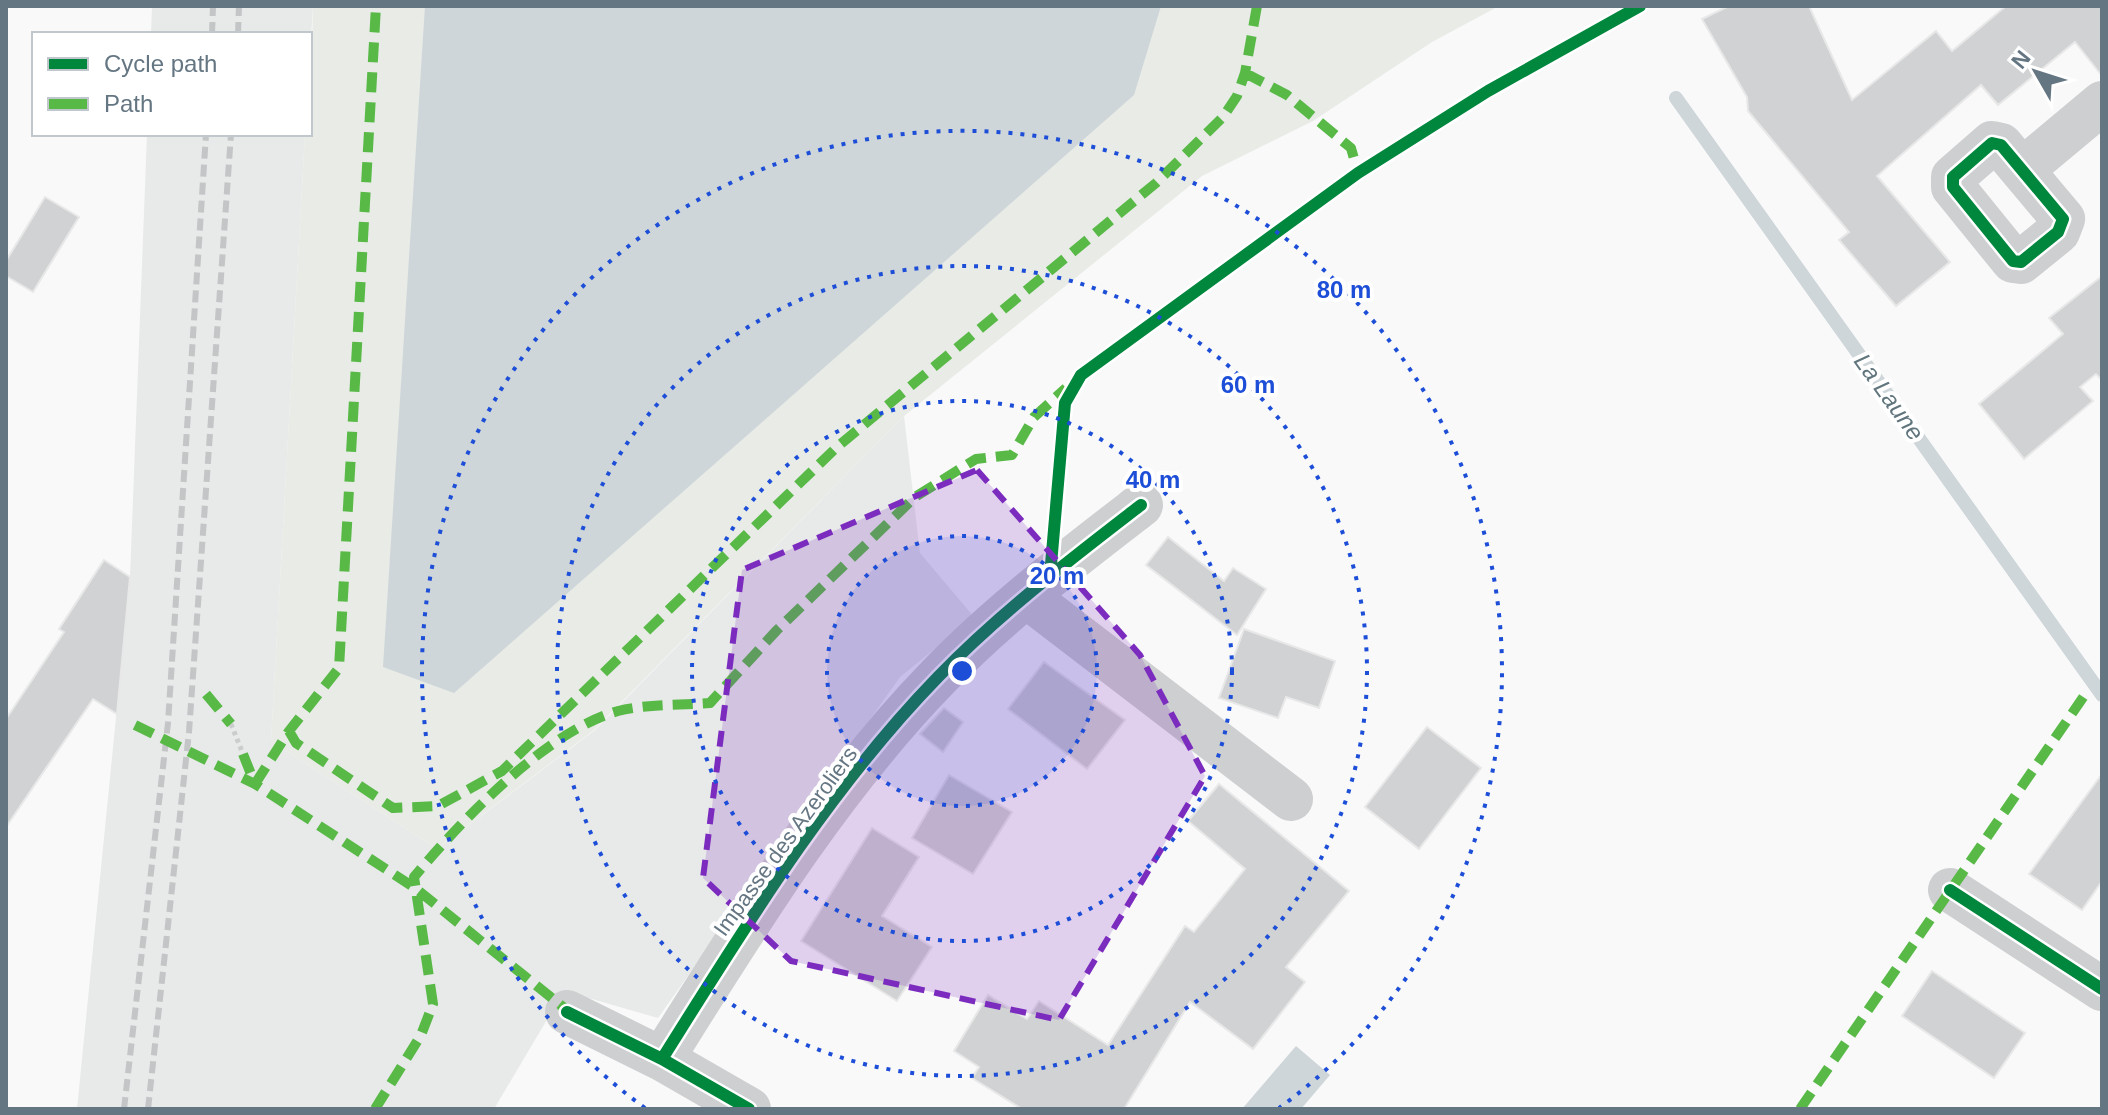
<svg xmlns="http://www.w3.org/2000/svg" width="2108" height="1115" viewBox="0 0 2108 1115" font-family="Arial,sans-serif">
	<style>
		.built { fill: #e8e9e9 }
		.green { fill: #e8ebe6 }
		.water { fill: #ced6d9 }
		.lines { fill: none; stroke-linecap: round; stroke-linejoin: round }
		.stream { stroke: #ced6d9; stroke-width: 14 }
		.building { fill: #d0d2d3; stroke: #e8e8e8; stroke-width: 2 }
		.path { stroke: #cbcccd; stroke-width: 5; stroke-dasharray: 4 4; stroke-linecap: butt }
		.minor { stroke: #cecfd0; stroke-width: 44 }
		.rail { stroke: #c3c5c6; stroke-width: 6; stroke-dasharray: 12 6; stroke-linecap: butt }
		.quiet { stroke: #58b947; stroke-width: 10; stroke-dasharray: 20 10; stroke-linecap: butt }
		.cycleway-casing { stroke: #fff; stroke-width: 17 }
		.cycleway { stroke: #00873e; stroke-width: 12 }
		.marked { fill: #7b2cbf; fill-opacity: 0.2; stroke: #7b2cbf; stroke-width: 6; stroke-dasharray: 16 10; stroke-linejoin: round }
		.ring { fill: none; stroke: #1d4ed8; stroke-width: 4; stroke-dasharray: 4 8 }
		.labels { text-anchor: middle; stroke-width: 8; stroke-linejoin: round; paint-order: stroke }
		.street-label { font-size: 22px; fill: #657683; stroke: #fff }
		.water-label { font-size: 24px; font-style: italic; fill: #60757c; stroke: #fff }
		.centre { fill: #1d4ed8; stroke: #fff; stroke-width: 4 }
		.ring-label { font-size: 24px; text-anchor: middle; font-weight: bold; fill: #1d4ed8; stroke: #fff; stroke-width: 8; stroke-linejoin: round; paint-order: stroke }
	</style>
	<rect width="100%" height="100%" fill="#f9f9f9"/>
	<path class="built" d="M152,6H313L310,55V34H151Z
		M147,134H305L271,741L437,849L594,731L904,416L920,553L974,617L900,677L658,1018L564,991L494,1109H77L130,577Z"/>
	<path class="green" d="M313,6H1499L1432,42L1313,121L1202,176L904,416L593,731L437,849L271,741L305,134H310Z"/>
	<path class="water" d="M425,6H1161L1134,95L454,693L383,667Z
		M1296,1046L1330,1075L1301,1109H1242Z"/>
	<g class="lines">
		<path class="stream" d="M1676,98L2102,695"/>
	</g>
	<path class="building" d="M1729,6H1809L1852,100L1936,31L1952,51L2006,6H2102V76L2075,42L1998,105L1981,85L1877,176L1950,262L1896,306L1839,240L1849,232L1748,111L1747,97L1702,19Z
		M45,197L79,217L33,292L6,276V261Z
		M2102,276V380L2096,374L2080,387L2093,401L2024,459L1979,404L2063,334L2049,318Z
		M1168,537L1224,581L1233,568L1266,589L1237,635L1146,565Z
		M104,560L130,577L117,714L93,699L6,827V719L64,632L59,629Z
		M1244,629L1335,661L1319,708L1286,697L1278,718L1219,698Z
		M1044,662L1125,720L1087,769L1008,709Z
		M944,708L963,722L943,752L920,734Z
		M1427,727L1481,768L1419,849L1365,807Z
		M2102,774V881L2082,910L2029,874Z
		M949,775L1012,812L973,874L912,838Z
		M1219,784L1349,891L1286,967L1305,982L1253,1049L1190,1002L1124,1109H1022L972,1078L979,1067L954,1051L988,995L1027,1019L1039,1001L1108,1045L1185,926L1194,932L1245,869L1188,821Z
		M872,828L919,857L882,916L932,947L897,1001L801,941Z
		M1932,971L2025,1033L1994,1078L1902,1016Z"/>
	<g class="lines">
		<path class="path" d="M231,724L243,754"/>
		<path class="minor" d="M1992,143L2001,145L2063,219L2058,232L2021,262L2013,261L1953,187V177Z
			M2022,170L2102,103
			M1026,596L1291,799
			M1950,890L2102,989
			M567,1012L662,1059L749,1109
			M662,1059C745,927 828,790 938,677C1000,613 1071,559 1141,505"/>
		<path class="rail" d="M212,34L213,6
			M238,34L239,6
			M124,1109L168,723L206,134
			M148,1109L189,732L231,134"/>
		<path class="quiet" d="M1245,73L1287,95L1351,148L1358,173
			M206,694L231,724
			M135,725L255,784L415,888L573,1015
			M289,731L296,743L393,808L438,806L502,771L837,447L1156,183L1223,117L1237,96L1245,73L1257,6
			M243,754L255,784
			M255,784L289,731L339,668L376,6
			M375,1109L421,1035L433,1004L414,877C461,821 546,731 618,711C646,704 681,705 710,703L777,630L915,497L976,459L1012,455L1034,417L1066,388
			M1800,1109L2084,696"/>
		<defs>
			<path id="cycleway" d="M1992,143L2001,145L2063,219L2058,232L2021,262L2013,261L1953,187V177Z
				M1050,576L1065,403L1081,375L1358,173L1488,91L1640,6
				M1950,890L2102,989
				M567,1012L662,1059L749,1109
				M662,1059C745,927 828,790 938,677C1000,613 1071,559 1141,505"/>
		</defs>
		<use href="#cycleway" class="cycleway-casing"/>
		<use href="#cycleway" class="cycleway"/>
	</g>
	<path class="marked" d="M977,470L1140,655L1205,776L1059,1020L791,961L703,878L742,570Z"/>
	<circle cx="962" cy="671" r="135" fill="#1d4ed8" fill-opacity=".12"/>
	<g class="ring">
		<circle cx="962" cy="671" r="135"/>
		<circle cx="962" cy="671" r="270"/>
		<circle cx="962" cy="671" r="405"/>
		<path d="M645 1108A540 540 0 1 1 1279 1108"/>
	</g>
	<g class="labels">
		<g class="street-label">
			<text transform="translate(785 841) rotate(-54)" y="8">Impasse des Azeroliers</text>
		</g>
		<g class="water-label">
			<text transform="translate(1889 397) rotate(54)" y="8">La Laune</text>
		</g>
	</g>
	<circle cx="962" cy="671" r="12" class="centre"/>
	<g class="ring-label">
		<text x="1344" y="298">80 m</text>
		<text x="1248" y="393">60 m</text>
		<text x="1153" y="488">40 m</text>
		<text x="1057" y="584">20 m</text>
	</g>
	<rect width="2108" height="1115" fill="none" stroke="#657683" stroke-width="16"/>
	<rect x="32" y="32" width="280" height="104" fill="#ffffff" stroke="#c1c8cd" stroke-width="2"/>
	<rect x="48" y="58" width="40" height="12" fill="#00873e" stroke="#c1c8cd" stroke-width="2"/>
	<text x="104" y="72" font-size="24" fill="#657683">Cycle path</text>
	<rect x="48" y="98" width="40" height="12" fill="#58b947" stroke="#c1c8cd" stroke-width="2"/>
	<text x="104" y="112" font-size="24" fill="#657683">Path</text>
	<g transform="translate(2036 72) rotate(309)" stroke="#ffffff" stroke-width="6" paint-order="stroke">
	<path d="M0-6L14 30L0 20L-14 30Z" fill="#657683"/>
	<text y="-12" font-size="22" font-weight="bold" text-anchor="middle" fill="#657683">N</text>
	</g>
</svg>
